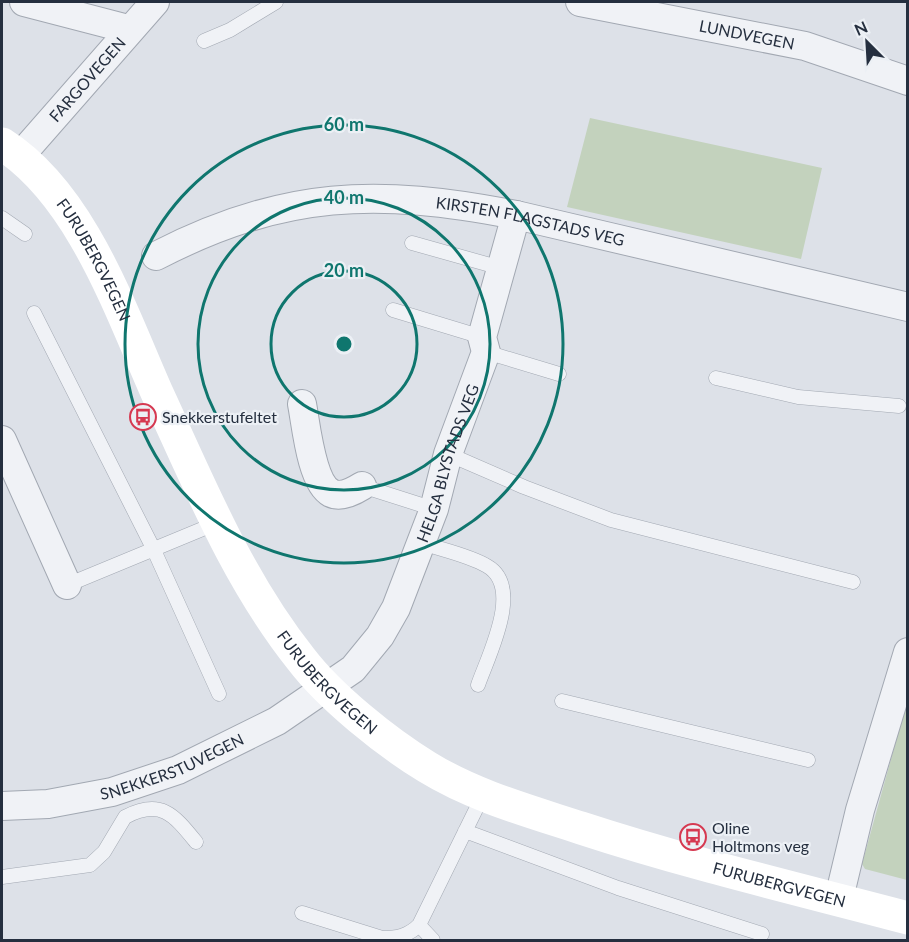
<svg xmlns="http://www.w3.org/2000/svg" width="909" height="942" viewBox="0 0 909 942" font-family="Lato,sans-serif">
	<style>
		.green { fill: #c3d2bd }
		.lines { fill: none; stroke-linecap: round; stroke-linejoin: round }
		.lane-casing { stroke: #a2a8b2; stroke-width: 15 }
		.street-casing { stroke: #a2a8b2; stroke-width: 30 }
		.lane { stroke: #f0f2f6; stroke-width: 14 }
		.street { stroke: #f0f2f6; stroke-width: 28 }
		.secondary { stroke: #fff; stroke-width: 33 }
		.ring { fill: none; stroke: #0f766e; stroke-width: 3 }
		.labels { text-anchor: middle; stroke-width: 4.5; stroke-linejoin: round; paint-order: stroke }
		.street-label { font-size: 16px; fill: #252f3f; stroke: #ecf0f5 }
		.poi-label { font-size: 16px; fill: #252f3f; stroke: #ecf0f5; text-anchor: start }
		.centre { fill: #0f766e; stroke: #ecf0f5; stroke-width: 3 }
		.ring-label { font-size: 18px; text-anchor: middle; font-weight: bold; fill: #0f766e; stroke: #ecf0f5; stroke-width: 4.5; stroke-linejoin: round; paint-order: stroke }
	</style>
	<rect width="100%" height="100%" fill="#dde1e8"/>
	<path class="green" d="M590,118L822,168L801,259L567,207Z
		M907,701V880L865,869L862,864Z"/>
	<g class="lines">
		<defs>
			<path id="lane" d="M204,41L230,30L276,2
				M2,218L25,234
				M412,243L501,268
				M393,310L482,337
				M34,313L153,548L219,694
				M486,352L559,374
				M716,378L798,397L899,406
				M448,454L524,487L611,520L853,582
				M362,486L434,509
				M422,543C442,550 468,555 487,566C524,587 488,656 478,685
				M67,585L217,523
				M562,701L808,760
				M465,831L618,888L762,934
				M2,877L90,865L104,852L125,817C161,798 174,815 196,842
				M302,913L382,938C397,938 408,936 419,925L483,795
				M419,925L433,940"/>
			<g id="street">
				<path d="M24,2L128,29"/>
				<path id="s1" d="M580,2L805,46L908,81"/>
				<path id="s2" d="M20,156L155,2"/>
				<path id="s3" d="M156,256C284,190 377,188 516,215L908,307"/>
				<path d="M302,404C306,424 311,482 331,493C341,498 354,491 362,486"/>
				<path d="M2,440L67,585"/>
				<path id="s4" d="M2,806L48,804L112,792L178,770L277,721L353,669L380,636L396,608L434,509L448,454L486,352L482,337L516,215"/>
				<path d="M839,898L860,810L908,652"/>
			</g>
		</defs>
		<use href="#lane" class="lane-casing"/>
		<use href="#street" class="street-casing"/>
		<use href="#lane" class="lane"/>
		<use href="#street" class="street"/>
		<path class="secondary" id="s5" d="M2,144C82,195 121,312 158,395C200,486 238,580 301,659C330,697 386,742 427,767C474,796 529,811 581,828C688,863 798,889 908,918"/>
	</g>
	<g class="ring">
		<circle cx="344" cy="344" r="73"/>
		<circle cx="344" cy="344" r="146"/>
		<circle cx="344" cy="344" r="219"/>
	</g>
	<defs>
		<symbol id="bus-ring" viewBox="-11 -11 22 22"><circle r="9.5" fill="#ecf0f5" stroke="#d63951" stroke-width="1.5"/><path d="M-5-6H5V4H4V6H2V4H-2V6H-4V4H-5ZM-3.5-4V0h7V-4ZM-3.5 1.2v1.5H-2V1.2ZM2 1.2v1.5H3.5V1.2Z" fill="#d63951"/></symbol>
	</defs>
	<g fill-rule="evenodd">
		<use href="#bus-ring" x="128" y="402" width="30" height="30"/>
		<use href="#bus-ring" x="678" y="822" width="30" height="30"/>
	</g>
	<g class="labels">
		<g class="street-label">
			<text dy="6" stroke="none"><textPath href="#s1" startOffset="170">LUNDVEGEN</textPath></text>
			<text dy="6" stroke="none"><textPath href="#s2" startOffset="102">FARGOVEGEN</textPath></text>
			<text dy="6" stroke="none"><textPath href="#s3" startOffset="386">KIRSTEN FLAGSTADS VEG</textPath></text>
			<text dy="6" stroke="none"><textPath href="#s5" startOffset="150">FURUBERGVEGEN</textPath></text>
			<text dy="6" stroke="none"><textPath href="#s4" startOffset="612">HELGA BLYSTADS VEG</textPath></text>
			<text dy="6" stroke="none"><textPath href="#s5" startOffset="636">FURUBERGVEGEN</textPath></text>
			<text dy="6" stroke="none"><textPath href="#s4" startOffset="176">SNEKKERSTUVEGEN</textPath></text>
			<text dy="6" stroke="none"><textPath href="#s5" startOffset="1140">FURUBERGVEGEN</textPath></text>
		</g>
		<g class="poi-label">
			<text x="162" y="423">Snekkerstufeltet</text>
			<text x="712" y="834">Oline<tspan x="712" dy="18">Holtmons veg</tspan></text>
		</g>
	</g>
	<circle cx="344" cy="344" r="9" class="centre"/>
	<g class="ring-label">
		<text x="344" y="131">60 m</text>
		<text x="344" y="204">40 m</text>
		<text x="344" y="277">20 m</text>
	</g>
	<rect width="909" height="942" fill="none" stroke="#252f3f" stroke-width="6"/>
	<g transform="translate(867 42) rotate(336)" stroke="#ecf0f5" stroke-width="4.5" paint-order="stroke">
	<path d="M0-4.5L10 22L0 15L-10 22Z" fill="#252f3f"/>
	<text y="-9" font-size="16" font-weight="bold" text-anchor="middle" fill="#252f3f">N</text>
	</g>
</svg>
